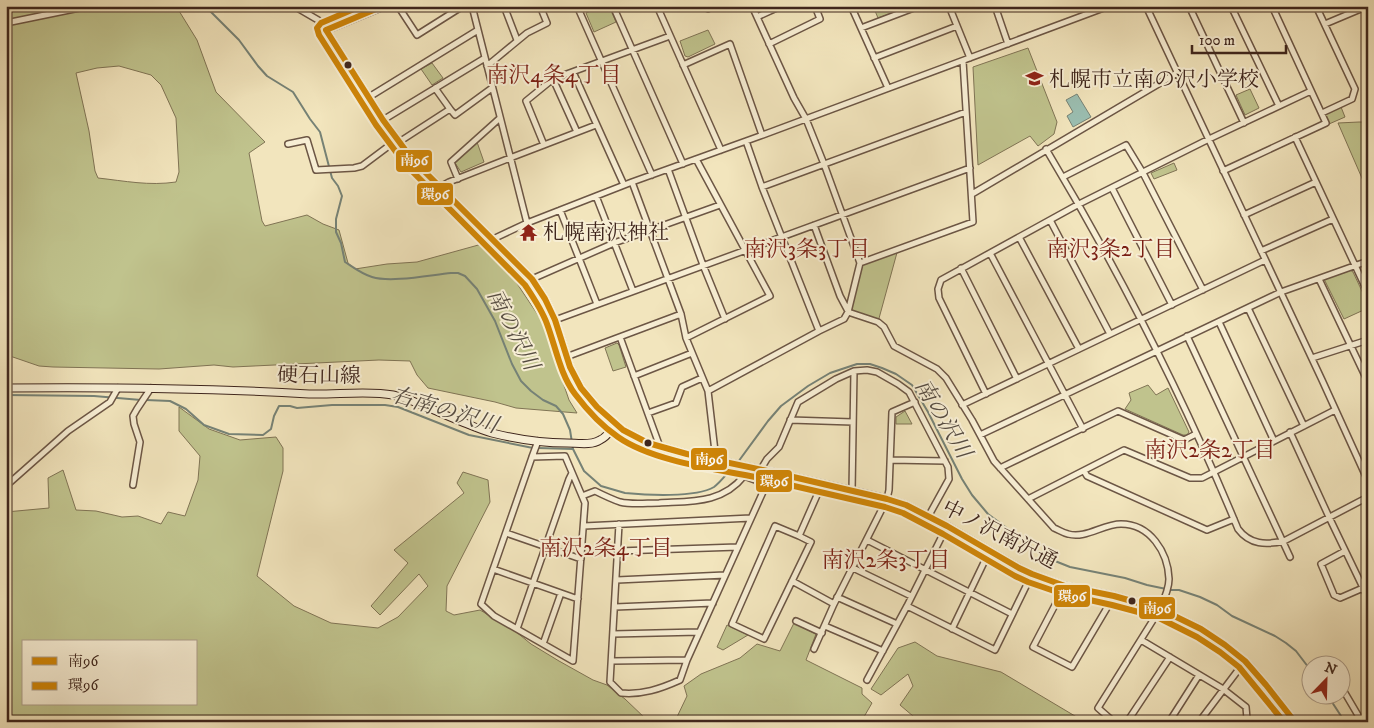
<svg xmlns="http://www.w3.org/2000/svg" width="1374" height="728" viewBox="0 0 1374 728" font-family="'IM FELL DW Pica','Noto Serif JP',serif">
	<style>
		.green { fill: #c0c38d; stroke: #807455; fill-rule: evenodd }
		.water { fill: #9bbfb2; stroke: #768276 }
		.lines { fill: none; stroke-linecap: round; stroke-linejoin: round }
		.stream { stroke: #768276; stroke-width: 2 }
		.street-casing { stroke: #6c5645; stroke-width: 8 }
		.secondary-casing { stroke: #3f261d; stroke-width: 9 }
		.street { stroke: #f7eed4; stroke-width: 5 }
		.secondary { stroke: #f7eed4; stroke-width: 7 }
		.bus-1-casing { stroke: #f7eed4; stroke-width: 10 }
		.bus-2-casing { stroke: #f7eed4; stroke-width: 10 }
		.bus-1 { stroke: #cf8507; stroke-width: 6 }
		.bus-2 { stroke: #cf8507; stroke-width: 6 }
		.bus-dot { fill: #3f261d; stroke: #f7eed4; stroke-width: 2 }
		.labels { text-anchor: middle; stroke-width: 4; stroke-linejoin: round; paint-order: stroke }
		.poi-label { font-size: 21px; fill: #3f261d; stroke: #f7eed4; text-anchor: start }
		.street-label { font-size: 21px; fill: #3f261d; stroke: #f7eed4 }
		.neighbourhood-label { font-size: 22px; fill: #7a1f14; stroke: #f7eed4 }
		.water-label { font-size: 22px; font-style: italic; fill: #564c42; stroke: #f7eed4 }
		.line-badge { stroke: #f7eed4; stroke-width: 2 }
		.badge-label { font-size: 14px; text-anchor: middle; font-weight: bold; fill: #fff }
	</style>
	<rect width="100%" height="100%" fill="#f2e5bd"/>
	<filter id="stains"><feTurbulence type="fractalNoise" baseFrequency=".004" numOctaves="4"/><feColorMatrix values="0 0 0 0 .2 0 0 0 0 .09 0 0 0 0 .02 0 0 0 .5 -.17"/></filter>
	<radialGradient id="worn" r=".72"><stop offset=".6" stop-color="#630" stop-opacity="0"/><stop offset="1" stop-color="#630" stop-opacity=".3"/></radialGradient>
	<path class="green" d="M6,6H176L197,40L216,92L265,142L249,153L262,221L265,226L307,215L323,224L339,230L348,263L355,269L387,264L417,262L482,244L488,246L504,264L542,321L569,400L577,413L516,408L495,402L428,388L417,375L410,361L379,360L233,367L214,365L159,369L53,367L39,366L7,355ZM119,66L151,75L161,85L176,118L179,172L176,182C149,186 125,181 98,178L95,171L89,131L76,73L97,68Z
		M601,6H609L616,22L594,32L586,13Z
		M873,6H910V7L878,18Z
		M708,30L715,44L688,57L685,56L680,41Z
		M1028,48L1057,122L1054,134L1038,146L1030,136L978,165L973,67Z
		M432,63L443,78L432,85L421,69Z
		M1250,89L1259,108L1245,115L1236,95Z
		M1341,107L1345,117L1329,124L1325,114Z
		M1359,122H1368V192L1338,123Z
		M477,142L484,162L461,172L455,163Z
		M1174,163L1177,170L1154,179L1151,173Z
		M898,249L878,322L848,312L860,263Z
		M1350,270L1353,272L1368,304V308L1344,319L1324,279Z
		M617,343L619,345L626,367L613,371L605,348Z
		M1148,385L1156,395L1168,388L1189,432L1187,435H1183L1125,409L1131,400L1129,393Z
		M179,407L209,429L240,440L276,437L283,448V471L257,576L294,606L331,623L378,628L398,617L428,586L419,574L380,615L371,606L408,563L394,550L464,493L457,483L463,472L488,480L490,502L447,586L446,611L454,615L480,610L515,631L531,644L559,661L593,680L607,685L625,699L647,720L676,719L687,696L684,686L701,674L740,658L757,644L780,651L794,623L816,634L806,660L862,688V694L872,703L861,722H6V512L49,508L48,478L63,470L76,510L96,511L122,517L138,516L161,524L168,512L185,516L198,480L200,456L179,431ZM24,642H196V704H24Z
		M905,411L912,424H896V417Z
		M727,625L748,635L723,650L717,647Z
		M915,642L937,656L1001,672L1085,722H920L900,705L913,686L908,674L881,695L871,689L898,648Z"/>
	<path class="water" d="M1077,94L1091,117L1073,127L1067,116L1073,112L1066,100Z"/>
	<g class="lines">
		<path class="stream" d="M205,6L239,40L258,66L267,76L293,92L310,119L320,132L332,178L338,186L342,196L336,219V232L341,243L345,262C353,267 362,274 372,277C391,283 430,275 451,273H458L465,276L477,289L495,321L512,364L521,381L531,391L543,400L556,406L563,414L570,430L573,449L584,471L601,486L625,493C646,495 695,498 714,487C721,482 727,473 733,467
			M6,395L94,396L141,400
			M146,400L170,401L186,409L204,425L229,434L263,435L271,429L274,416L279,406H290L297,408L332,405H385L398,407L469,435L533,448
			M538,448L573,449
			M738,462L768,421L781,406L808,386L830,373L857,364H870L882,368L896,374L912,385L928,412L962,479L972,495L988,514L1032,547L1055,561L1070,567L1125,578L1147,585L1171,590H1179L1200,597L1217,605L1232,616L1275,636L1286,643L1296,651L1312,672
			M1328,696L1345,722"/>
		<defs>
			<path id="street" d="M294,6L318,20L326,30
				M398,6L417,35L463,6
				M472,6L527,223
				M504,6L517,40
				M577,6L652,175
				M613,6L683,164
				M657,6L721,150
				M707,6L708,9L714,6
				M752,6L794,98L806,119L824,164L860,263L848,312
				M851,6L888,88
				M949,6L970,58
				M995,6L1008,44
				M1146,6L1322,380L1368,481
				M1189,6L1244,123
				M1231,6L1279,106
				M1316,6L1355,89L1352,99L1322,113
				M757,17L781,6
				M6,23L89,6
				M1325,24L1363,8
				M861,28L919,6
				M769,44L820,19L815,6
				M874,58L957,26
				M683,65L730,44L762,135
				M487,66L527,33L547,23L540,6
				M573,72L624,185
				M553,79L577,132
				M369,97L478,30
				M450,109L455,115L492,88
				M383,120L485,58
				M1295,137L1368,293
				M746,141L762,187L819,331
				M399,142L450,109L435,88
				M288,144L307,140L316,170L354,168L362,166L398,139
				M544,145L526,101L553,79L670,36
				M1046,149C1119,271 1184,398 1238,529C1250,545 1266,545 1284,541L1368,497
				M668,169L703,265L725,319
				M1223,171L1326,123L1272,6
				M1063,177L1126,145L1143,173L1203,290
				M458,179L451,162L500,118
				M632,182L681,314L686,338L708,391
				M440,187L449,182L510,158L596,125
				M762,187L966,112
				M1112,188L1172,305
				M972,194L1177,73
				M596,196L633,291
				M560,210L597,304
				M1244,215L1316,182
				M1050,220L1110,334
				M814,225L840,296L848,311
				M1019,237L1079,349
				M493,239L527,223L632,182L760,136L1109,6
				M1261,251L1333,219
				M990,253L1083,429
				M860,263L973,222L963,61
				M961,268L1017,379
				M532,279L614,243L720,205
				M1319,279L1368,382
				M1248,308L1304,426
				M555,320L970,168
				M1219,322L1274,441
				M1187,336L1290,557
				M620,337L660,447
				M686,338L770,296L696,159
				M566,357L681,314
				M1312,358L1368,340
				M634,376L692,353
				M986,394L939,298L938,289L941,280L1079,204L1209,139L1311,91
				M962,405L1265,260
				M648,413L676,403L682,387L702,378
				M790,420L853,422
				M1290,432L1329,517L1368,598
				M980,435L1281,292L1368,261
				M532,457L565,456L585,503L573,661L494,616L481,604L532,457L538,441
				M716,460L708,391L819,331L844,319L848,312L878,322L884,327L894,346L937,369L946,378L972,420L994,461L1054,528C1059,530 1063,533 1068,534C1086,539 1103,524 1121,524C1150,524 1168,552 1169,579C1169,589 1164,600 1160,609L1098,708L1114,722
				M891,460L945,461
				M1000,468L1118,411L1184,440L1196,434
				M761,469L767,459L779,447L798,402L836,379L854,371L867,370L877,372L898,384L909,392L948,467L949,479L928,517
				M1084,471L1087,476L1207,530L1234,519
				M133,485L140,442L134,424L133,416L137,409L151,388
				M6,486L68,431L110,402L118,388
				M852,491L854,371
				M582,496L595,491C603,495 611,499 620,502C632,505 646,503 659,503C690,501 722,504 744,476L766,484
				M1028,499L1124,450L1190,478H1202L1335,410
				M619,524L610,682L621,693C642,695 660,689 680,680L687,660
				M584,526L751,518
				M506,533L581,559
				M799,536L775,526L732,624L764,639L811,542L799,536L822,484
				M867,540L1012,614
				M618,551L738,547
				M1345,551L1321,564L1334,595L1340,598L1363,588
				M853,568L911,596
				M493,569L578,599
				M617,580L725,575
				M792,581L834,604
				M1065,586L1033,647L1072,667L1114,596
				M837,597L897,624
				M907,606L995,650L1032,574
				M615,607L713,603
				M796,621L822,633
				M825,626L883,651
				M517,629L569,479L572,473
				M952,629L989,552
				M613,634L699,632
				M1141,640L1223,689L1246,707L1247,719L1245,722
				M543,644L561,593
				M814,649L834,604L887,499L889,490L892,412L915,402
				M612,661L687,660L772,472
				M867,680L907,606L947,526
				M1342,688L1362,722
				M1127,722L1170,657
				M1169,722L1199,675
				M1199,722L1245,661"/>
			<path id="secondary" d="M384,6L326,30L383,120L412,159L532,279L545,299L555,320L570,367L581,388L597,407L623,430L648,443L687,454L772,472L887,499L906,505L947,526L1019,568L1032,574L1065,586L1114,596L1160,609L1201,629L1225,645L1245,661L1266,685L1295,722
				M6,388C107,387 208,388 309,394C335,395 368,390 393,395C416,400 438,413 460,421C470,425 481,430 492,433C516,439 542,443 567,443C577,443 591,446 600,440C607,437 611,430 616,424"/>
		</defs>
		<use href="#street" class="street-casing"/>
		<use href="#secondary" class="secondary-casing"/>
		<use href="#street" class="street"/>
		<use href="#secondary" class="secondary"/>
		<defs>
			<path id="bus-1" d="M383,6L326,30L383,120L412,159L532,279L545,299L555,320L570,367L581,388L597,407L623,430L648,443L687,454L772,472L887,499L906,505L947,526L1019,568L1032,574L1065,586L1114,596L1160,609L1201,629L1225,645L1245,661L1266,685L1295,722"/>
			<path id="bus-2" d="M361,6L321,23L317,28L319,35L376,125L405,164L525,285C533,297 542,310 547,324C556,348 560,374 575,394C587,410 602,426 618,437C652,461 715,469 755,477C799,487 842,497 885,507L903,513L943,534L1015,576L1028,582L1063,594L1112,605L1157,617L1197,637L1220,652L1239,667L1284,722"/>
		</defs>
		<use href="#bus-1" class="bus-1-casing"/>
		<use href="#bus-2" class="bus-2-casing"/>
		<use href="#bus-1" class="bus-1"/>
		<use href="#bus-2" class="bus-2"/>
	</g>
	<defs>
		<symbol id="school-bare" viewBox="-9 -9 18 18"><path d="M0-5L7-2L0 1L-7-2ZM-4 1L0 2.5L4 1V4Q0 6-4 4Z" fill="#8f2418" stroke="#f7eed4" stroke-width="2.5" paint-order="stroke"/></symbol>
		<symbol id="temple-bare" viewBox="-9 -9 18 18"><path d="M0-6L5-2H3V0L6.5 2.5H4V6H1.5V3h-3V6H-4V2.5H-6.5L-3 0V-2H-5Z" fill="#8f2418" stroke="#f7eed4" stroke-width="2.5" paint-order="stroke"/></symbol>
	</defs>
	<g fill-rule="evenodd">
		<use href="#school-bare" x="1022" y="66" width="25" height="25"/>
		<use href="#temple-bare" x="516" y="220" width="25" height="25"/>
	</g>
	<g class="bus-dot">
		<circle cx="348" cy="65" r="4.5"/>
		<circle cx="648" cy="443" r="4.5"/>
		<circle cx="1132" cy="601" r="4.5"/>
	</g>
	<g class="labels">
		<g class="poi-label">
			<text x="1049" y="86">札幌市立南の沢小学校</text>
			<text x="543" y="239">札幌南沢神社</text>
		</g>
		<g class="street-label">
			<text transform="translate(319 375) rotate(1)" y="7">硬石山線</text>
			<text transform="translate(1000 534) rotate(27)" y="7">中ノ沢南沢通</text>
		</g>
		<g class="neighbourhood-label">
			<text x="554" y="82">南沢4条4丁目</text>
			<text x="807" y="256">南沢3条3丁目</text>
			<text x="1111" y="256">南沢3条2丁目</text>
			<text x="1210" y="457">南沢2条2丁目</text>
			<text x="606" y="555">南沢2条4丁目</text>
			<text x="886" y="567">南沢2条3丁目</text>
		</g>
		<g class="water-label">
			<text transform="translate(514 329) rotate(63)" y="8">南の沢川</text>
			<text transform="translate(445 409) rotate(17)" y="8">右南の沢川</text>
			<text transform="translate(944 418) rotate(59)" y="8">南の沢川</text>
		</g>
	</g>
	<g class="line-badge">
		<rect x="395" y="149" width="38" height="24" rx="5" fill="#cf8507"/>
		<rect x="416" y="182" width="38" height="24" rx="5" fill="#cf8507"/>
		<rect x="690" y="447" width="38" height="24" rx="5" fill="#cf8507"/>
		<rect x="755" y="469" width="38" height="24" rx="5" fill="#cf8507"/>
		<rect x="1053" y="584" width="38" height="24" rx="5" fill="#cf8507"/>
		<rect x="1138" y="596" width="38" height="24" rx="5" fill="#cf8507"/>
	</g>
	<g class="badge-label">
		<text x="414" y="165">南96</text>
		<text x="435" y="199">環96</text>
		<text x="709" y="464">南96</text>
		<text x="774" y="486">環96</text>
		<text x="1072" y="601">環96</text>
		<text x="1157" y="613">南96</text>
	</g>
	<rect width="1374" height="728" fill="none" stroke="#f2e5bd" stroke-width="25"/>
	<rect x="8" y="8" width="1359" height="713" fill="none" stroke="#3f261d" stroke-width="2.5"/>
	<rect x="12" y="12" width="1349" height="703" fill="none" stroke="#3f261d"/>
	<rect x="22" y="640" width="175" height="65" fill="#f7eed4" stroke="#ad9e8b"/>
	<rect x="32" y="657" width="25" height="8" fill="#cf8507" stroke="#ad9e8b"/>
	<text x="68" y="666" font-size="15" fill="#3f261d">南96</text>
	<rect x="32" y="682" width="25" height="8" fill="#cf8507" stroke="#ad9e8b"/>
	<text x="68" y="690" font-size="15" fill="#3f261d">環96</text>
	<g transform="translate(1326 680) rotate(23)"><circle r="24" fill="#f7eed4" stroke="#ad9e8b"/>
	<path d="M0-4L9 19L0 12L-9 19Z" fill="#8f2418"/>
	<text y="-8" font-size="14" font-weight="bold" text-anchor="middle" fill="#3f261d">N</text>
	</g>
	<path d="M1192 45v8h94v-8" fill="none" stroke="#3f261d" stroke-width="2.5"/>
	<text x="1199" y="45" font-size="15" fill="#3f261d" stroke="#f7eed4" stroke-width="4" paint-order="stroke">100 m</text>
	<rect width="100%" height="100%" filter="url(#stains)"/>
	<rect width="100%" height="100%" fill="url(#worn)"/>
</svg>
